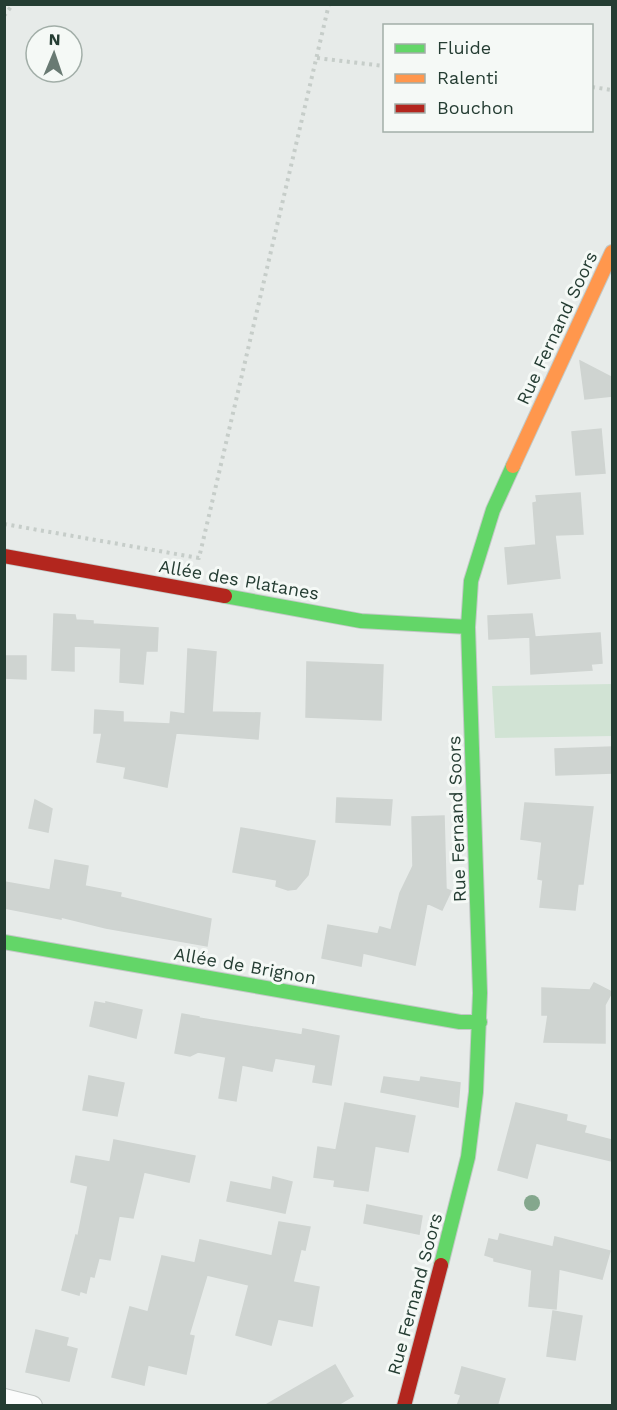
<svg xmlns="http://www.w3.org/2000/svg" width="617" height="1410" viewBox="0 0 617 1410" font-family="'Work Sans',sans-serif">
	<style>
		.green { fill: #d1e3d4 }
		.building { fill: #cfd4d1; stroke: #cfd4d1; stroke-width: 1.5 }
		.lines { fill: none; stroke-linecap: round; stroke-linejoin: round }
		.street-casing { stroke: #c4c8c6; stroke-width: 22 }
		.fast-casing { stroke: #c2c8c6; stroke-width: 16 }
		.slow-casing { stroke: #c2c8c6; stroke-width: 16 }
		.jam-casing { stroke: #c2c8c6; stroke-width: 16 }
		.path { stroke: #c6cdc9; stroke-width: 4; stroke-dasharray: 3 4.5; stroke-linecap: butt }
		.street { stroke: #fbfcfc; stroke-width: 20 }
		.fast { stroke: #63d668; stroke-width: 14 }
		.slow { stroke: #ff974d; stroke-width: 14 }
		.jam { stroke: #b3261e; stroke-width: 14 }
		.tree { fill: #84a78d }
		.labels { text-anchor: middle; stroke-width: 6; stroke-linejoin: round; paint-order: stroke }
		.street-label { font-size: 18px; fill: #253d33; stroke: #f5f9f6 }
	</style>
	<rect width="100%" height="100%" fill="#e7ebe9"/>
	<path class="green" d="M612,684V736L495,738L492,686Z"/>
	<path class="building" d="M580,361L611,377L612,396L585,399Z
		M601,429L605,473L576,475L572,432Z
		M580,493L583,534L555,535L560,578L508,584L505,548L536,545L533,503L537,502L536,496Z
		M54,614L75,615L76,620L93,621V624L158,628L157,651H146L143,684L120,682L121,648L74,646V671L52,670Z
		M532,614L535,637L600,633L602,663L591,664L592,670L531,674L530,637L489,639L488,616Z
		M188,649L216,652L212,712L260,713L258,739L176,733L167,787L124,778L126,767L97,762L102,733H94L95,710L123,712V722L170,724L171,712L185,714Z
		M4,656H26V679L4,678Z
		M307,662L383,665L381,720L306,717Z
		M612,747V773L556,775L555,749Z
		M337,798L392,800L390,825L336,822Z
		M35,800L52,809L48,832L29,828Z
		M525,803L593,807L583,884H578L575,910L540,907L543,880L538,879L542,842L521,839Z
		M444,816L446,889L451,891L442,910L427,903L415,965L363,953L361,966L322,958L328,925L378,934L380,927L391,930L400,893L413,866L412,817Z
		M241,828L315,841L308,875L296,889L288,890L276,886L277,880L233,872Z
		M55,860L88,866L85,886L121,893L120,897L211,919L207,946L106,928L61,917V919L4,908V882L50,890Z
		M594,983L612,992L605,1005V1043L544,1042L548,1015H542V988L590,990Z
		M95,1002L106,1004V1002L142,1010L136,1038L90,1026Z
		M182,1014L199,1017V1018L302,1035L303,1029L339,1036L331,1085L313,1082L316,1065L275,1058L272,1071L242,1065L236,1101L219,1098L226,1057L198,1052L190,1056L175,1053Z
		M89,1076L124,1083L117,1116L83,1110Z
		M384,1077L420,1082L421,1077L460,1083L458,1107L381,1092Z
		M345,1103L415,1116L408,1152L375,1146L368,1191L334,1186L335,1180L314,1177L318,1147L336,1150Z
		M516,1103L567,1115L566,1121L586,1126L584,1133L612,1140V1161L536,1143L527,1178L498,1170Z
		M114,1140L195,1156L189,1182L144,1172L133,1218L119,1216L110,1260L99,1258L94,1277L90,1276L86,1293L80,1291L79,1295L62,1290L76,1235L78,1236L88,1186L71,1182L76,1156L110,1162Z
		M273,1177L292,1182L285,1213L227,1201L231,1182L271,1190Z
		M367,1205L422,1216L419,1234L364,1223Z
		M279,1222L310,1227L305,1250L301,1249L293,1282L319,1287L312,1326L278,1319L271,1345L236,1335L249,1285L207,1275L189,1335L194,1336L186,1374L148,1365L144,1385L112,1377L130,1307L148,1312L162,1256L195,1263L200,1240L272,1256Z
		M500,1234L553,1247L555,1237L610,1251L602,1279L559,1269L556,1309L529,1306L532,1270L494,1261V1258L485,1255L489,1239L498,1241Z
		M553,1311L582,1316L575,1360L547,1356Z
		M36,1330L68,1338L66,1346L77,1349L69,1381L26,1372Z
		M335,1365L353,1396L336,1406H264Z
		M462,1367L505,1379L497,1406H457L461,1395L455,1393Z"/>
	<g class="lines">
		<defs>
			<path id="street" d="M4,1399L32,1406"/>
			<path id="fast" d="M225,596L361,621L468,627
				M4,942L460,1022H480
				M441,1265L468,1157L476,1092L480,993L468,627L471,581L493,510L513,466"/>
			<path id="slow" d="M513,466L612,252"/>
			<path id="jam" d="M4,556L225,596
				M404,1406L441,1265"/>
		</defs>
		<use href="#street" class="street-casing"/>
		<use href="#fast" class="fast-casing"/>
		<use href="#slow" class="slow-casing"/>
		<use href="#jam" class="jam-casing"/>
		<path class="path" d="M4,16L13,4
			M317,58L384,66
			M592,87L612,90
			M4,524L199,558L329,4"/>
		<use href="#street" class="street"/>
		<use href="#fast" class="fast"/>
		<use href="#slow" class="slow"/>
		<use href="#jam" class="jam"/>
	</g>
	<circle class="tree" cx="532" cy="1203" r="8"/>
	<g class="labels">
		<g class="street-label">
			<text transform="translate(557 328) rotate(-65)" y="6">Rue Fernand Soors</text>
			<text transform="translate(239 580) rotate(10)" y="6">Allée des Platanes</text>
			<text transform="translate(457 819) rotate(-92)" y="6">Rue Fernand Soors</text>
			<text transform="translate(245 966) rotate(10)" y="6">Allée de Brignon</text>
			<text transform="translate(415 1294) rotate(-75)" y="6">Rue Fernand Soors</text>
		</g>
	</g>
	<rect width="617" height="1410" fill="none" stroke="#253d33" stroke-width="12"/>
	<rect x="383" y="24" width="210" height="108" fill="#f5f9f6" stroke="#a2aea8" stroke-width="1.5"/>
	<rect x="395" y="44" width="30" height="9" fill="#63d668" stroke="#a2aea8" stroke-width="1.5"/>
	<text x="437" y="54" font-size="18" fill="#253d33">Fluide</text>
	<rect x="395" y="74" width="30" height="9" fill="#ff974d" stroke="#a2aea8" stroke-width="1.5"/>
	<text x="437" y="84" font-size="18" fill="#253d33">Ralenti</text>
	<rect x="395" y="104" width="30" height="9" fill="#b3261e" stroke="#a2aea8" stroke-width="1.5"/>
	<text x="437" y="114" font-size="18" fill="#253d33">Bouchon</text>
	<g transform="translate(54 54) rotate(2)"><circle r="28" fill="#f5f9f6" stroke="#a2aea8" stroke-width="1.5"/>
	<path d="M0-4.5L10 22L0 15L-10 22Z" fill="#697a73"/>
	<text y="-9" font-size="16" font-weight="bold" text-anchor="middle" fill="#253d33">N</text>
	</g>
</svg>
